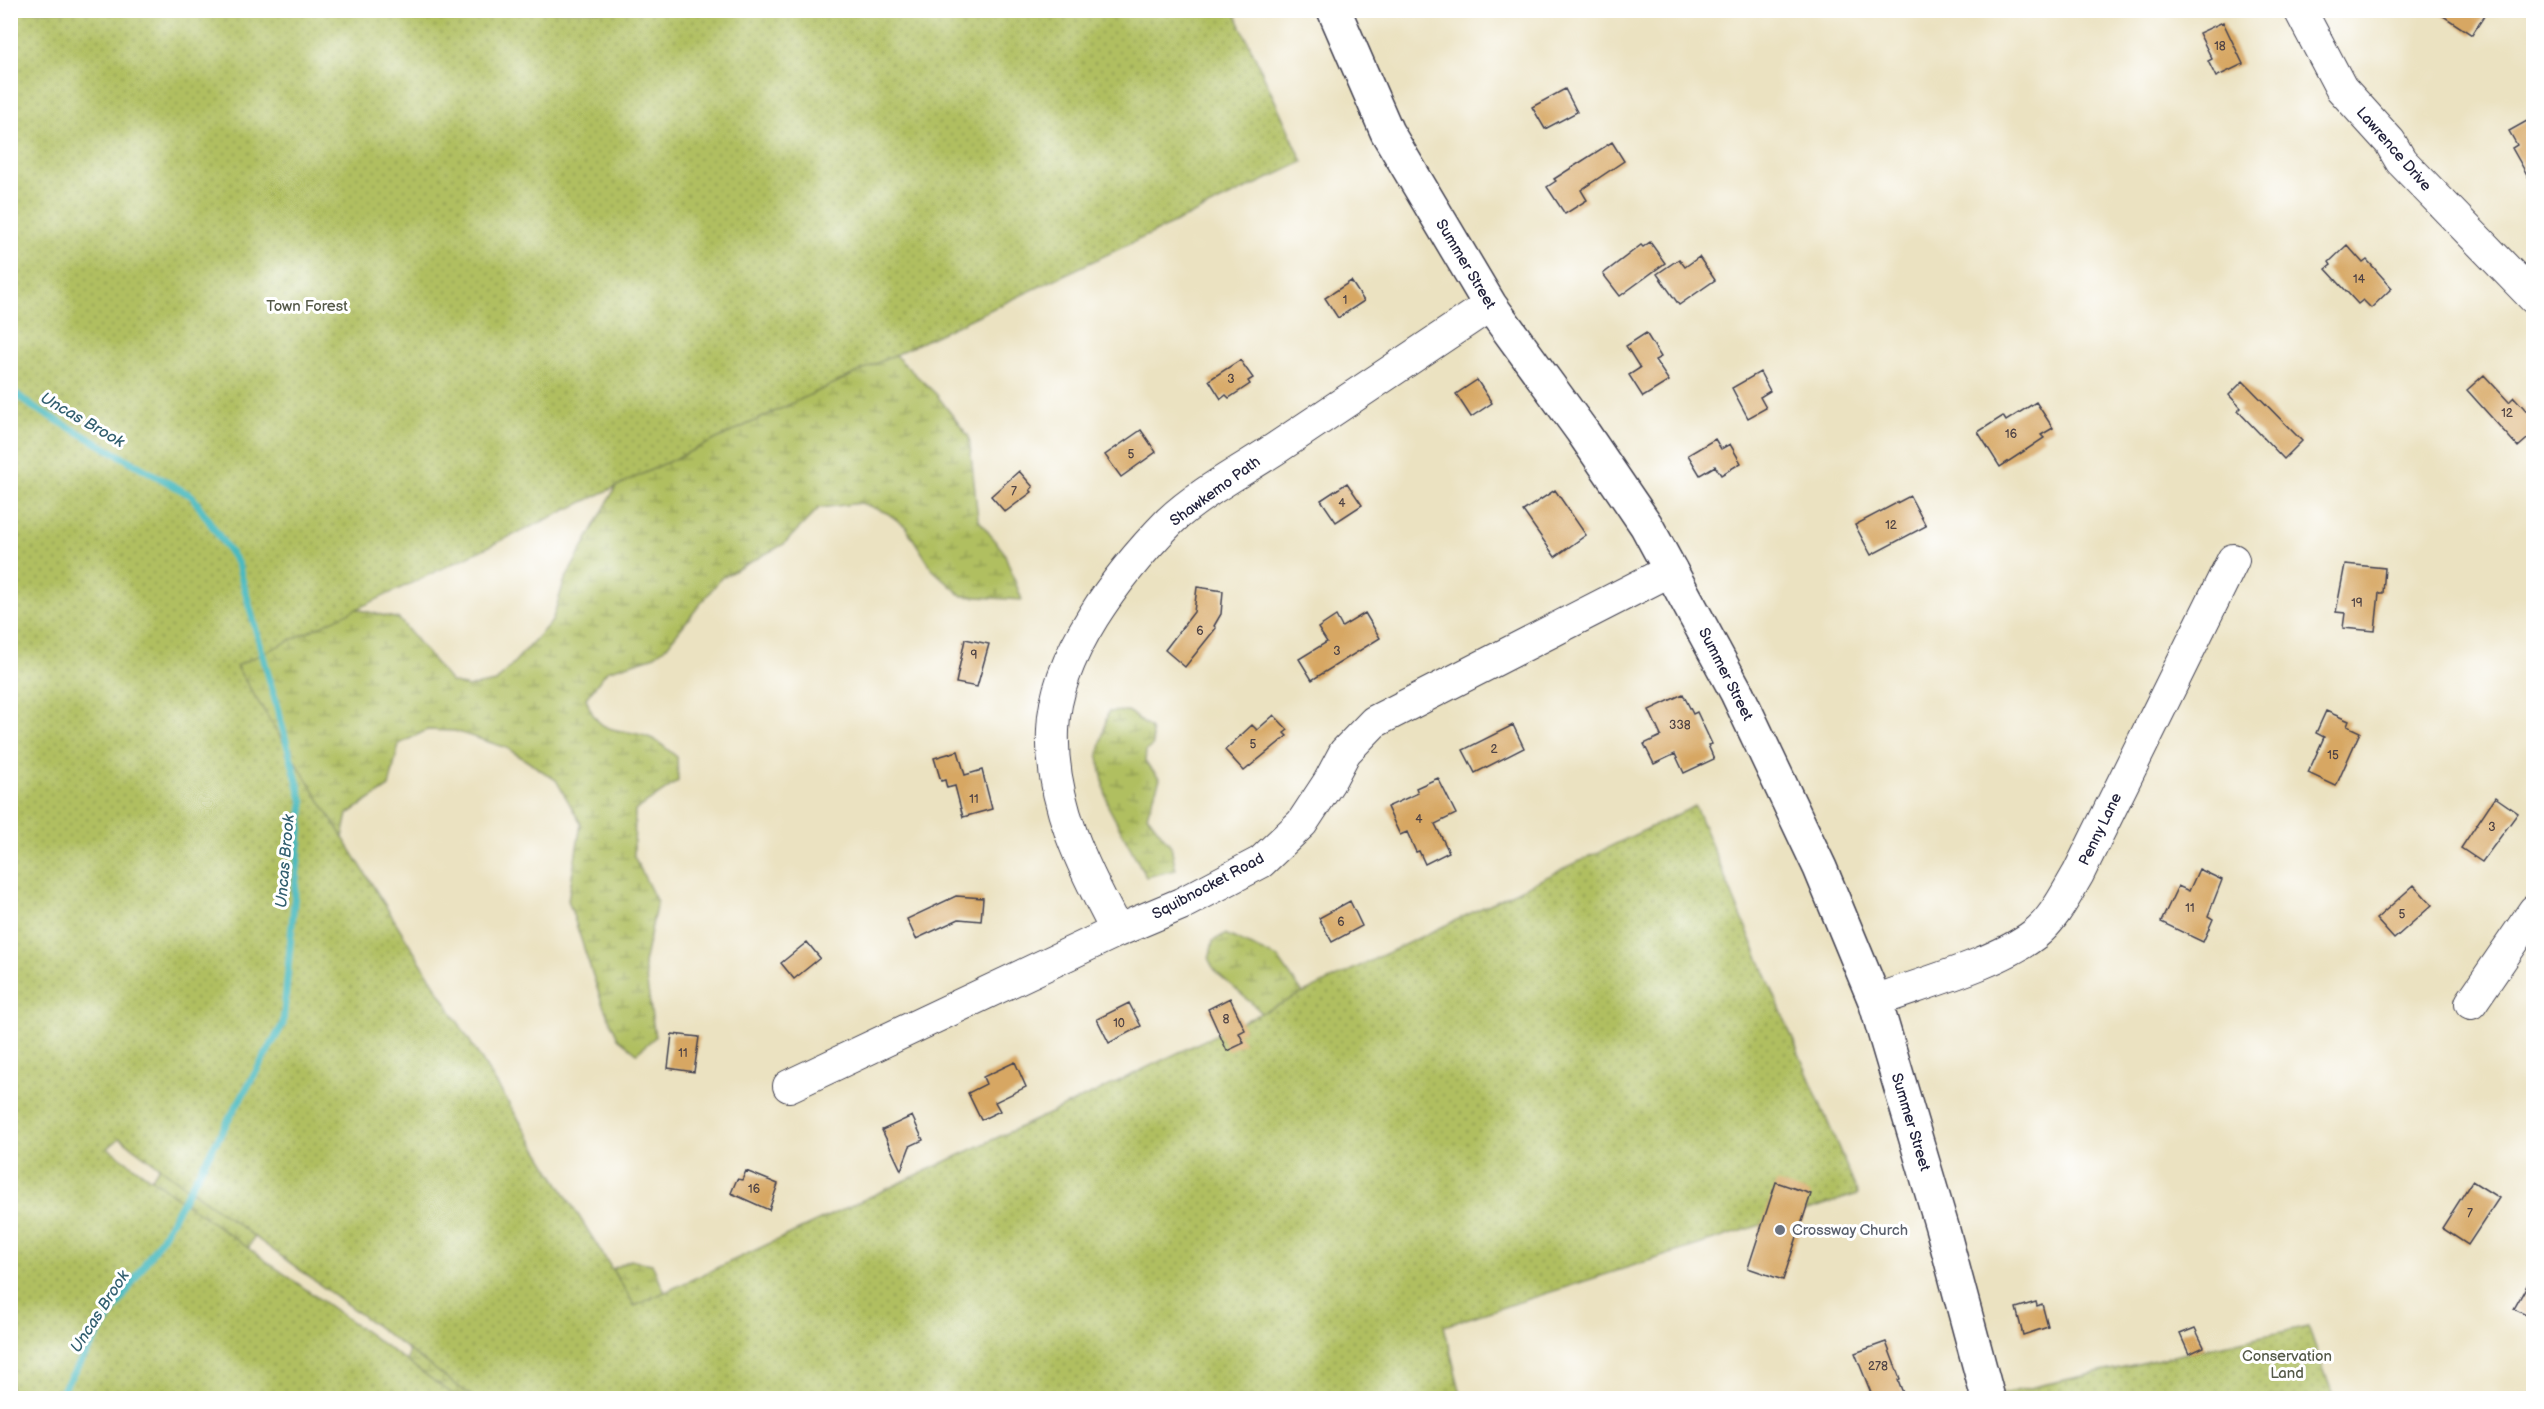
<svg xmlns="http://www.w3.org/2000/svg" width="2544" height="1409" viewBox="0 0 2544 1409" font-family="'Balsamiq Sans',sans-serif">
	<style>
		.wetland { fill: url(#wetland-marsh); stroke: #69704e; stroke-width: 1.5 }
		.park { fill: url(#park-dots); stroke: #69704e; stroke-width: 1.5 }
		.lines { fill: none; stroke-linecap: round; stroke-linejoin: round }
		.stream { stroke: #4ababf; stroke-width: 7 }
		.building { fill: #d7a763 }
		.minor-casing { stroke: #403f4f; stroke-width: 34 }
		.major-casing { stroke: #403f4f; stroke-width: 36 }
		.minor { stroke: #fff; stroke-width: 32 }
		.major { stroke: #fff; stroke-width: 33 }
		.worship-dot { fill: #6b7280; stroke: #fff; stroke-width: 2 }
		.labels { text-anchor: middle; stroke-width: 6; stroke-linejoin: round; paint-order: stroke }
		.number-label { font-size: 12px; fill: #4f4345 }
		.street-label { font-size: 15px; fill: #22223b; stroke: #fff }
		.park-label { font-size: 15px; fill: #545948; stroke: #fff }
		.worship-label { font-size: 15px; fill: #5b616d; stroke: #fff; text-anchor: start }
		.water-label { font-size: 16px; font-style: italic; fill: #325f70; stroke: #fff }
	</style>
	<defs>
		<pattern id="wetland-marsh" width="20" height="14" patternUnits="userSpaceOnUse" patternTransform="scale(1.5)"><rect width="20" height="14" fill="#b0bf61"/><path d="M1 5h8M5 5V1M11 12h8M15 12V8" fill="none" stroke="#8f9b51"/></pattern>
		<pattern id="park-dots" width="8" height="8" patternUnits="userSpaceOnUse" patternTransform="scale(1.5)"><rect width="8" height="8" fill="#b0bf61"/><path d="M2 2h.1M6 6h.1" fill="none" stroke="#8f9b51" stroke-width="1.8" stroke-linecap="round"/></pattern>
	</defs>
	<rect width="100%" height="100%" fill="#fff"/>
	<filter id="ink" filterUnits="userSpaceOnUse"><feTurbulence type="fractalNoise" baseFrequency=".0167" numOctaves="2"/><feDisplacementMap in="SourceGraphic" scale="12" xChannelSelector="R" yChannelSelector="G"/><feConvolveMatrix kernelMatrix="1 2 1 2 8 2 1 2 1" color-interpolation-filters="sRGB"/></filter>
	<filter id="wash" filterUnits="userSpaceOnUse"><feTurbulence type="fractalNoise" baseFrequency=".008" numOctaves="4" result="noise"/><feDisplacementMap in="SourceGraphic" scale="24" xChannelSelector="R" yChannelSelector="G"/><feGaussianBlur stdDeviation="1.35" result="paint"/><feColorMatrix in="noise" values="0 0 0 0 0 0 0 0 0 0 0 0 0 0 0 0 0 1.4 0 .05"/><feComposite in="paint" operator="in"/></filter>
	<g filter="url(#wash)">
		<rect width="100%" height="100%" fill="#ebe2c1"/>
		<path class="wetland" d="M883,344L936,394L969,437L978,519L1004,552L1022,600L962,596L933,570L905,526L887,513L861,503L819,508L784,544L721,578L667,646L652,657L607,671L586,698C599,742 623,724 653,739C662,744 669,751 677,757L678,781L635,811L634,856L657,902L644,964L655,1037L637,1053L618,1038L602,1003L568,900L581,824L556,780L507,748L455,731L427,730L399,744L389,787L348,814L337,866L595,1278L630,1260L652,1264L667,1297L742,1398H272L406,1369L410,1339L268,1207L233,1281L10,1079L150,1181L164,1158L203,657L340,599L360,610L399,619L451,682L468,687L496,682L552,621L564,582L619,481Z
			M1128,711L1151,729L1153,745L1146,751L1145,762L1160,779L1147,815L1171,846L1176,870L1146,877L1108,806L1098,756L1108,712Z
			M1225,934L1278,958L1325,1025L1283,1054L1258,1009L1215,971L1209,960L1213,941Z"/>
		<path class="park" d="M10,11H1234L1303,162L236,666L635,1306L1100,1090L1695,806L1858,1194L1444,1326L1462,1398H474L120,1138L108,1148L458,1398H11Z
			M2308,1326L2334,1398H1984Z"/>
		<g class="lines">
			<path class="stream" d="M10,389L33,407L192,496L238,564L303,803L283,1024L161,1239L57,1398"/>
		</g>
		<g id="blocks">
			<path class="building" d="M2434,10H2488L2472,35Z
				M2223,22L2243,64L2216,77L2208,61L2212,59L2199,33Z
				M1565,89L1577,112L1545,129L1532,107Z
				M2534,117V187L2512,148L2517,145L2509,131Z
				M1612,142L1624,161L1581,190L1587,200L1565,214L1547,187L1556,181L1554,179Z
				M1650,242L1665,263L1620,296L1603,274L1641,245L1643,247Z
				M2347,245L2363,263L2367,260L2392,288L2371,308L2363,300L2358,304L2326,269L2331,265L2329,262Z
				M1699,257L1715,280L1679,305L1657,274L1679,259L1685,267Z
				M1351,281L1364,301L1338,318L1325,298Z
				M1646,333L1661,357L1655,360L1669,381L1643,397L1629,375L1640,368L1626,346Z
				M1240,360L1253,378L1248,381L1250,384L1229,398L1226,395L1221,399L1209,380Z
				M1760,372L1770,391L1760,397L1766,408L1748,418L1732,388Z
				M2484,375L2509,402L2514,397L2534,419V433L2518,447L2467,390Z
				M1477,380L1492,403L1471,417L1456,394Z
				M2243,381L2302,441L2284,459L2238,411L2241,408L2229,395Z
				M2036,402L2053,428L2041,435L2044,438L2000,467L1978,432L2003,416L2006,421Z
				M1141,430L1156,452L1121,477L1105,455Z
				M1715,439L1721,449L1730,444L1741,463L1721,475L1715,466L1700,475L1688,455Z
				M1019,471L1033,487L1030,490L1032,492L1005,512L991,496Z
				M1347,483L1362,505L1336,522L1321,500Z
				M1555,490L1586,535L1555,557L1523,511Z
				M1910,496L1926,526L1871,555L1855,525Z
				M2345,564L2385,568L2383,593H2379L2375,631L2343,628L2345,613L2336,612Z
				M1197,587L1223,591L1221,614L1214,626L1216,628L1185,667L1165,650L1194,612Z
				M1365,613L1380,638L1312,680L1299,659L1327,642L1318,628L1336,616L1342,627Z
				M965,639L989,644L977,687L956,683Z
				M1683,694L1693,714L1697,712L1712,744L1708,745L1714,759L1684,773L1675,754L1654,764L1644,744L1661,736L1649,710Z
				M2326,711L2349,721L2347,726L2360,732L2336,786L2308,773L2324,737L2316,733Z
				M1274,715L1288,730L1284,733L1287,736L1244,771L1225,750L1252,725L1257,730Z
				M1513,725L1524,748L1475,773L1463,750Z
				M958,751L965,775L982,770L992,809L963,817L955,786L947,788L945,780L941,781L934,758Z
				M1438,778L1456,814L1435,824L1449,852L1425,864L1419,851L1416,852L1407,832L1400,835L1387,807L1418,793L1416,788Z
				M2495,797L2518,813L2482,862L2461,848Z
				M2199,869L2222,880L2208,916L2213,919L2203,942L2161,922L2178,886L2189,891Z
				M2414,885L2432,905L2394,939L2376,919Z
				M956,896L983,898L981,921L959,919L916,939L907,919Z
				M1350,901L1362,926L1332,942L1319,918Z
				M807,942L820,958L794,979L781,963Z
				M1230,998L1245,1030L1239,1033L1244,1043L1227,1051L1208,1009Z
				M1129,1003L1141,1026L1109,1043L1097,1019Z
				M672,1034L699,1037L694,1072L668,1068Z
				M1015,1062L1026,1087L995,1102L1000,1111L981,1120L968,1093L986,1084L983,1077Z
				M912,1116L923,1140L910,1146L901,1170L882,1130Z
				M746,1171L778,1184L769,1210L731,1193L737,1179L742,1180Z
				M2472,1181L2499,1198L2468,1245L2442,1228Z
				M1776,1182L1811,1194L1783,1280L1748,1268Z
				M2534,1273V1319L2514,1309Z
				M2036,1302L2037,1306L2042,1304L2048,1327L2023,1335L2016,1308Z
				M2195,1328L2204,1347L2189,1354L2180,1334Z
				M1886,1342L1900,1379L1898,1380L1905,1398H1873L1855,1353Z"/>
		</g>
	</g>
	<g filter="url(#ink)">
		<use href="#blocks" fill-opacity="0" stroke="#403f4f" stroke-width="1.5"/>
		<g class="lines">
			<defs>
				<path id="minor" d="M2300,10L2341,88L2390,142L2401,161L2534,298
					M1117,931C1084,869 1050,803 1053,730C1055,655 1119,573 1170,521C1197,495 1243,470 1275,449C1347,401 1418,353 1490,305
					M1875,1001C1921,984 1998,963 2035,934C2054,919 2066,894 2078,874L2233,560
					M2471,1003L2534,911
					M789,1086L1117,931L1181,904L1261,862L1302,823L1329,782L1345,752L1374,722L1671,570"/>
				<path id="major" d="M1334,10L1387,132L1490,305L1582,431L1646,525L1737,693L1820,868L1875,1001L1942,1227L1988,1398"/>
			</defs>
			<use href="#minor" class="minor-casing"/>
			<use href="#major" class="major-casing"/>
			<use href="#minor" class="minor"/>
			<use href="#major" class="major"/>
		</g>
	</g>
	<circle class="worship-dot" cx="1780" cy="1230" r="6"/>
	<g class="labels">
		<g class="number-label">
			<text x="2220" y="50">18</text>
			<text x="2359" y="283">14</text>
			<text x="1345" y="304">1</text>
			<text x="1231" y="383">3</text>
			<text x="2507" y="417">12</text>
			<text x="2011" y="438">16</text>
			<text x="1131" y="458">5</text>
			<text x="1014" y="495">7</text>
			<text x="1342" y="507">4</text>
			<text x="1891" y="529">12</text>
			<text x="2357" y="607">19</text>
			<text x="1200" y="635">6</text>
			<text x="1337" y="655">3</text>
			<text x="974" y="659">9</text>
			<text x="1680" y="729">338</text>
			<text x="1253" y="748">5</text>
			<text x="1494" y="753">2</text>
			<text x="2333" y="759">15</text>
			<text x="974" y="803">11</text>
			<text x="1419" y="823">4</text>
			<text x="2492" y="831">3</text>
			<text x="2190" y="912">11</text>
			<text x="2402" y="918">5</text>
			<text x="1341" y="926">6</text>
			<text x="1226" y="1023">8</text>
			<text x="1119" y="1027">10</text>
			<text x="683" y="1057">11</text>
			<text x="754" y="1193">16</text>
			<text x="2470" y="1217">7</text>
			<text x="1878" y="1370">278</text>
		</g>
		<g class="street-label">
			<text transform="translate(2394 149) rotate(49)" y="5">Lawrence Drive</text>
			<text transform="translate(1466 264) rotate(59)" y="5">Summer Street</text>
			<text transform="translate(1215 491) rotate(-36)" y="5">Shawkemo Path</text>
			<text transform="translate(1726 674) rotate(63)" y="5">Summer Street</text>
			<text transform="translate(2100 829) rotate(-64)" y="5">Penny Lane</text>
			<text transform="translate(1208 886) rotate(-28)" y="5">Squibnocket Road</text>
			<text transform="translate(1911 1122) rotate(73)" y="5">Summer Street</text>
		</g>
		<g class="park-label">
			<text x="307" y="311">Town Forest</text>
			<text x="2287" y="1361">Conservation<tspan x="2287" dy="17">Land</tspan></text>
		</g>
		<g class="worship-label">
			<text x="1792" y="1235">Crossway Church</text>
		</g>
		<g class="water-label">
			<text transform="translate(83 419) rotate(30)" y="6">Uncas Brook</text>
			<text transform="translate(284 861) rotate(-85)" y="6">Uncas Brook</text>
			<text transform="translate(99 1311) rotate(-57)" y="6">Uncas Brook</text>
		</g>
	</g>
	<rect width="2544" height="1409" fill="none" stroke="#fff" stroke-width="36"/>
</svg>
